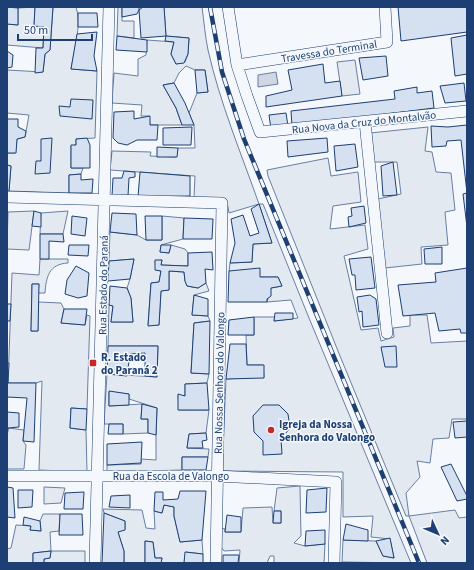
<svg xmlns="http://www.w3.org/2000/svg" width="474" height="570" viewBox="0 0 474 570" font-family="'Source Sans 3',sans-serif">
	<style>
		.green { fill: #e3e9f0; stroke: #687fa3 }
		.water { fill: #cfd7e4; stroke: #687fa3 }
		.building { fill: #d5e0f0; stroke: #1d3f73 }
		.lines { fill: none; stroke-linecap: round; stroke-linejoin: round }
		.minor-casing { stroke: #1d3f73; stroke-width: 12 }
		.minor { stroke: #f4f7fb; stroke-width: 11 }
		.rail-casing { stroke: #1d3f73; stroke-width: 4.5 }
		.rail { stroke: #f4f7fb; stroke-width: 3; stroke-dasharray: 9; stroke-linecap: butt }
		.poi-dot { fill: #c62828; stroke: #f4f7fb; stroke-width: 1.5 }
		.labels { text-anchor: middle; stroke-width: 3; stroke-linejoin: round; paint-order: stroke }
		.street-label { font-size: 11px; fill: #1d3f73; stroke: #f4f7fb }
		.poi-label { font-size: 11px; font-weight: bold; fill: #1d3f73; stroke: #f4f7fb; text-anchor: start }
	</style>
	<rect width="100%" height="100%" fill="#f4f7fb"/>
	<path class="green" d="M35,7L34,26L44,27L43,48L7,45V24L18,25V8Z
		M53,7H76C82,24 74,51 71,69L97,71L95,138L76,139V145L71,146V168H83L81,174L69,175V193L9,191L11,166L7,165V153H15L17,139L25,137L29,115L7,113V70L43,72L45,54L50,50Z
		M118,7H122V21H134V38L117,36Z
		M164,7H202C204,21 205,36 208,50C220,103 241,153 259,204H263L309,318L411,563L342,562L343,540L376,541L383,556L394,558L390,539L371,537L373,516L343,517V472L222,471L226,379L264,377L263,365H247L246,335H254V317H275L274,321L298,318L291,300L267,302L271,288L282,286L278,277H260L229,271L230,263L252,262L253,244L272,243L259,204L229,213L227,201L194,198L195,176L110,170L112,151L151,152L150,156L176,157L178,148H195L194,125L189,113L197,93L208,92L205,70H195L186,66L179,73L174,83L163,85L176,108L182,125H150L149,116H141L142,105L112,103L114,73L138,76V59L146,55L147,40L174,42L171,54L176,64L185,62L188,54L189,38L166,36Z
		M355,60L360,94L342,96L337,62Z
		M428,127L425,151L432,152L436,172L451,173L455,210L445,212L448,245L421,247L422,264L385,268L378,199L401,194L397,162H373L370,133Z
		M328,158L331,176L358,172L361,202L333,206L330,229L365,225L368,249L344,256L361,330L378,328L381,341L394,337L393,328L410,326V315H427L431,343L467,341V419H452L449,438L433,439L430,463L417,461L420,477L406,493L409,516L455,510L459,518L467,517V563H427L409,516H406L340,356L268,176L267,170Z
		M34,211L29,250L7,249L8,212Z
		M68,211L63,234H40L41,213Z
		M162,216L184,218L183,239L161,245L160,252L169,253L171,245L185,249L188,253V266L161,265L162,260L155,261L156,270L161,271L159,282L151,283L148,325H159L161,291L169,290V271L184,272L185,281L187,286L198,288L206,283L209,291L194,295L192,315L208,316L210,321L194,323L191,373L209,374L207,383L185,384V396L178,395L179,410H209L206,433L189,434L187,448L209,449L208,457H182V470L107,472V465L141,464V459L156,460V435L157,408L129,399V394L109,392V406L142,404L141,419H148V433L123,434V424H104L107,374L157,377L158,346H108L109,305L113,306L111,322H133L131,298L127,288L130,279L134,259L109,261L110,232L137,235L146,240H162Z
		M40,259H68V263C49,264 46,277 45,293H38L39,284H32L31,331H38V302L61,303L64,309L61,323L85,325L87,315L90,316L87,409L71,408L70,428L86,430L87,472L39,470L42,381L36,383H8L12,273L39,275Z
		M8,428L24,430L23,441L26,445L24,469H7V438Z
		M300,486L301,536L294,543L305,546L325,544L324,563H274V556H270L267,563H239L240,550L224,551L221,547V528L225,529V532H241L243,508L272,507L273,523H281V511H274L277,488Z
		M44,487L65,488L61,503L44,504Z
		M164,505L174,507V516L180,542L202,540L203,554L186,552L184,563H161L162,558H155L153,542L145,541V563H124V551L118,532L125,529V521L104,513L103,509L142,510L146,528L155,529L154,511L162,513Z
		M43,514H60L59,531L50,532L51,551H85V563H44V559L50,558L51,551L33,553V563H7V549L11,548L16,525L31,526L30,530L41,531L40,521Z"/>
	<path class="water" d="M276,72L278,84L258,87V75Z"/>
	<path class="building" d="M7,7L18,8V25L7,24Z
		M35,7H53L50,50L45,54L43,72L35,73L36,48H43L44,27L34,26Z
		M122,7H139V10L137,14L122,17Z
		M143,7H164L166,36L141,38L139,10Z
		M398,7H467V32L401,41Z
		M78,13H97L98,27H78Z
		M97,32L94,56L97,71L71,69L77,34Z
		M467,35V74L455,76L451,38Z
		M117,36L147,40V52L116,50Z
		M166,36L189,38L188,54L184,63L176,64L171,54L174,42L165,41Z
		M7,51L13,55L12,67L7,68Z
		M386,56L388,76L363,80L359,58Z
		M323,64L325,83L340,81L342,96L266,107V96L292,90L288,70Z
		M195,70H205L208,92L197,93Z
		M174,83L185,103L194,125H182L176,108L163,85Z
		M464,83L466,101L445,103L440,86Z
		M417,87V93L432,91L434,108L292,126L291,111L395,99L394,91Z
		M71,99L93,100L92,119L60,116L59,106L70,107Z
		M134,111V119L150,116V125H158L157,140H137L127,145L118,143L113,138L114,112Z
		M286,113L288,126L271,129L269,115Z
		M7,119H18V127L26,131L25,137L17,139L16,153H7Z
		M467,125V227L463,194L467,193L461,140L447,141L446,146L432,147L431,126L448,127Z
		M192,127L191,145H163V128Z
		M52,138L50,173L35,174L36,161H41V139Z
		M87,138L90,145V168H71V145H76V139Z
		M327,138L328,152L288,157L287,141Z
		M355,144L358,167L336,171L334,146Z
		M157,147L178,148L177,157H157Z
		M393,162L397,195L383,196L381,166Z
		M7,165L11,166L9,191H7Z
		M124,171L135,172V177L129,178L128,196H112L113,178H122Z
		M140,172L190,176V196L138,197Z
		M81,174V180L93,179L92,193H69V175Z
		M259,204L272,243L253,244L252,262L230,263L235,243L231,219L243,215L250,236L259,233L251,209Z
		M364,206L366,223L349,227L348,217L352,216L351,208Z
		M34,211L41,213V227L32,226Z
		M112,213L136,214L137,235L110,232Z
		M72,216L87,218L85,236L71,234Z
		M145,216H162V240H146Z
		M184,218L213,219L212,239H183Z
		M40,234H63L64,242L49,241V259H40Z
		M69,245H89L88,256L68,255Z
		M161,245H171L169,253L160,252Z
		M442,247V264H425L424,249Z
		M212,252L213,270L205,269L206,283L198,288L187,286L185,281L184,272L169,271V290L161,291L159,325L148,326L151,283L159,282L161,271L155,270V260H162L161,265L188,266V253Z
		M371,257L375,288L356,290L355,275H352L349,259Z
		M134,259L130,279L108,281L109,261Z
		M76,266L89,273L87,296L78,298L65,294L67,280Z
		M260,268V277H278L282,286L271,288V296L267,299V302H228L229,271Z
		M467,268V333H461L460,329L439,331L435,313L403,316L398,285L436,282L435,273Z
		M32,284H39L38,331H31Z
		M110,286L127,288L131,298L133,322H111L113,306L109,305Z
		M194,295L208,299V316L192,315Z
		M370,295L376,299L379,325L363,327L362,311L359,312L357,297Z
		M7,304H11L10,321H7Z
		M64,309H87L85,325L61,323Z
		M275,313H293V319L274,321Z
		M254,317V335H228L229,320Z
		M210,321L209,374L191,373L194,323Z
		M230,344H246L247,365H264V378L226,379Z
		M108,346H158L157,377L145,376V353L130,354L127,376L107,374Z
		M396,346L397,367H385L381,347Z
		M7,363H9L8,383H36L34,442L23,441L27,398L7,397Z
		M207,383L209,410H178V394L185,396V384Z
		M109,391L129,394V405L109,406Z
		M142,404L157,408L156,435L148,433V419H141Z
		M263,405H279L288,414L290,428L281,439L282,454L263,455V441L254,432L253,416Z
		M71,408L87,409L86,430L70,428Z
		M7,412L19,413V427L8,428L7,438Z
		M467,421V437L455,438L453,422Z
		M109,424H123V434H108Z
		M206,433L207,440L202,441L203,448H187L189,434Z
		M142,442L141,463L107,465V444Z
		M182,457H208L206,470H182Z
		M451,464L467,496V499L457,501L441,467Z
		M7,487L13,488L15,518L7,517Z
		M327,488L326,512L306,513L307,490Z
		M18,490H33L32,507L18,508Z
		M180,491H206L202,540L180,542L174,516V507L164,505L162,513L154,511L155,492H163V500L178,499Z
		M84,492L83,509H64L65,493Z
		M130,495V508L109,507L111,496Z
		M274,511H281V523H273Z
		M104,513L125,521V530L118,532L124,551V563H102Z
		M60,514H82L83,535H59Z
		M227,515L241,517V532H225Z
		M24,517L40,521L41,531L30,530L31,526L23,525Z
		M346,524L368,530V541L343,540Z
		M325,530V544L305,546L306,531Z
		M390,538L394,558L383,556L376,541Z
		M145,541L153,542L155,558H162L161,563H145Z
		M51,551L50,558L44,559V563H33V553Z
		M185,552L203,554V563H184Z
		M223,555H239L238,563H223Z"/>
	<g class="lines">
		<defs>
			<path id="minor" d="M228,7L237,65L247,96L260,132L467,111
				M237,65L387,42L385,7
				M365,122L387,333
				M7,197L222,203L216,563
				M7,476H217L336,482L334,563
				M95,563L109,7"/>
		</defs>
		<use href="#minor" class="minor-casing"/>
		<use href="#minor" class="minor"/>
		<defs>
			<path id="rail" d="M210,7L222,72L244,139L419,563"/>
		</defs>
		<use href="#rail" class="rail-casing"/>
		<use href="#rail" class="rail"/>
	</g>
	<g class="poi-dot">
		<rect x="89" y="359" width="8" height="8" rx="2"/>
		<circle cx="271" cy="430" r="4"/>
	</g>
	<g class="labels">
		<g class="street-label">
			<text transform="translate(329 51) rotate(-9)" y="4">Travessa do Terminal</text>
			<text transform="translate(364 122) rotate(-6)" y="4">Rua Nova da Cruz do Montalvão</text>
			<text transform="translate(103 285) rotate(-89)" y="4">Rua Estado do Paraná</text>
			<text transform="translate(219 383) rotate(-89)" y="4">Rua Nossa Senhora do Valongo</text>
			<text x="171" y="480">Rua da Escola de Valongo</text>
		</g>
		<g class="poi-label">
			<text x="101" y="361">R. Estado<tspan x="101" dy="13">do Paraná 2</tspan></text>
			<text x="279" y="428">Igreja da Nossa<tspan x="279" dy="13">Senhora do Valongo</tspan></text>
		</g>
	</g>
	<rect width="474" height="570" fill="none" stroke="#1d3f73" stroke-width="16"/>
	<g transform="translate(438 534) rotate(134)" stroke="#f4f7fb" stroke-width="3" paint-order="stroke">
	<path d="M0-3L7 15L0 10L-7 15Z" fill="#1d3f73"/>
	<text y="-6" font-size="11" font-weight="bold" text-anchor="middle" fill="#1d3f73">N</text>
	</g>
	<path d="M18 34v6h74v-6" fill="none" stroke="#1d3f73" stroke-width="2"/>
	<text x="24" y="34" font-size="12" fill="#1d3f73" stroke="#f4f7fb" stroke-width="3" paint-order="stroke">50 m</text>
</svg>
